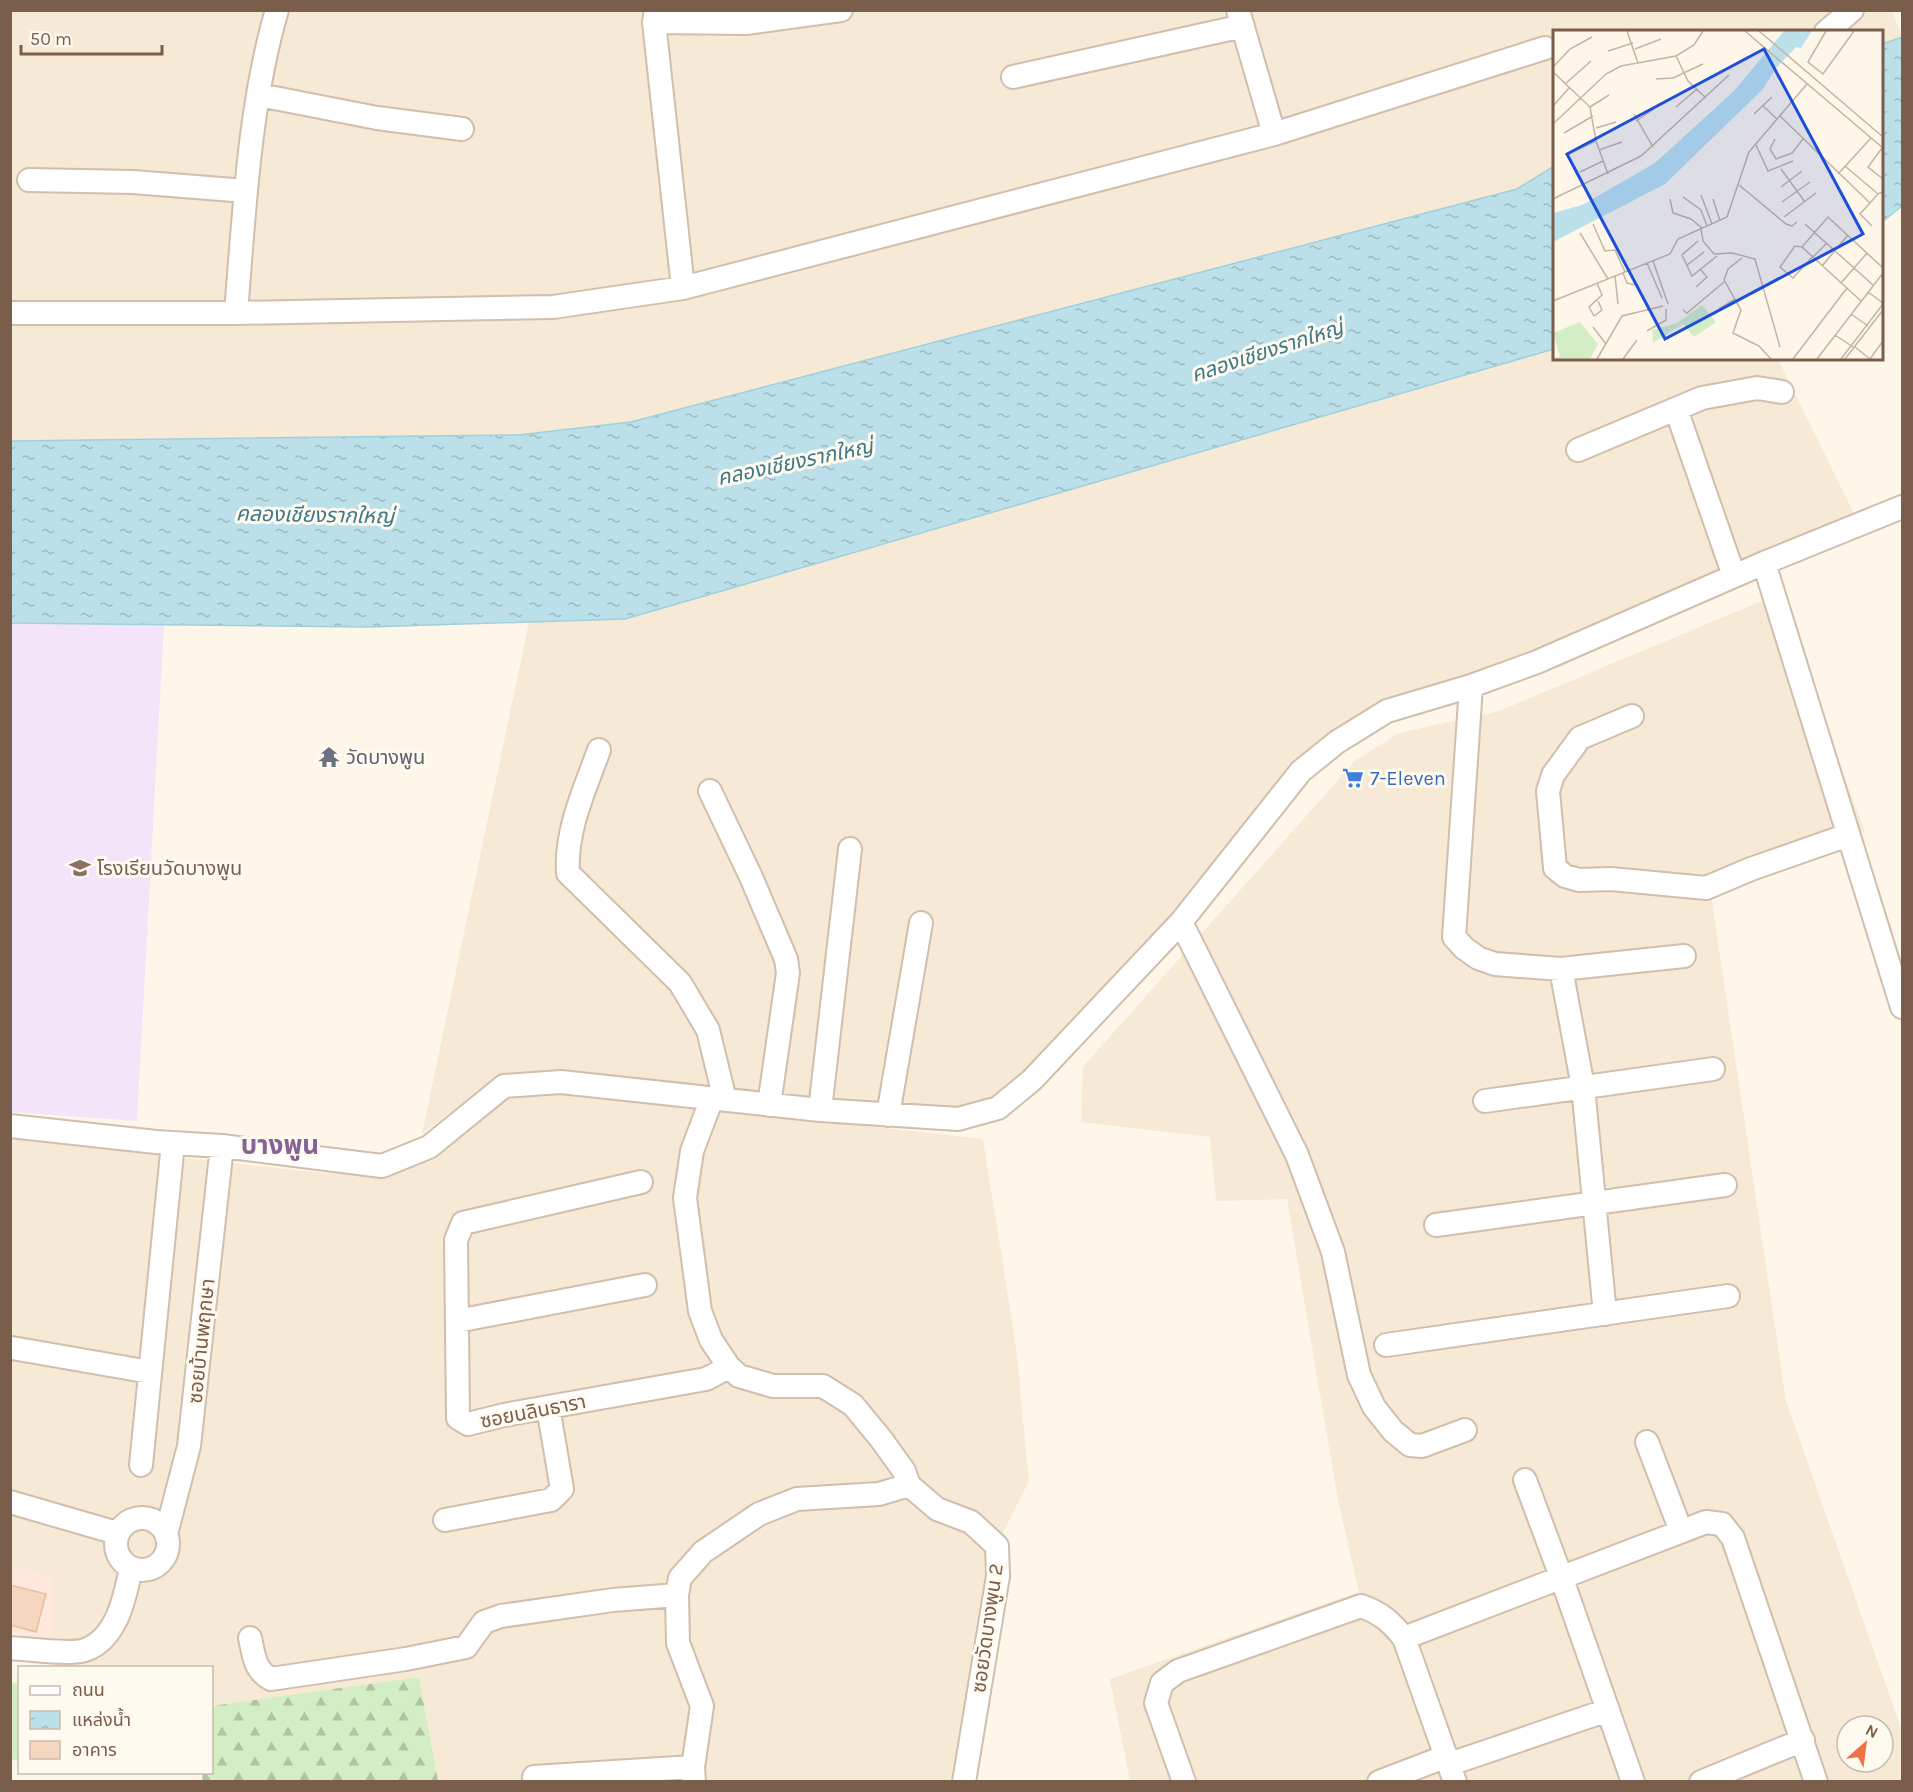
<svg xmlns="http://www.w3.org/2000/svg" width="1913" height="1792" viewBox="0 0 1913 1792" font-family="Karla,'Noto Sans Thai',sans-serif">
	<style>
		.residential { fill: #f6e9d6; fill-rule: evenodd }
		.commercial { fill: #fee7db }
		.education { fill: #f3e4fa }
		.forest { fill: url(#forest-firs) }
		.water { fill: url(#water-ripples); stroke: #a0d0dc; stroke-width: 1.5 }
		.building { fill: #f5d6be; stroke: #e8bd9d; stroke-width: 1.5 }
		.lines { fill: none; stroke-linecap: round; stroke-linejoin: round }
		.minor-casing { stroke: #d1beac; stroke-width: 26 }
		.minor { stroke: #fff; stroke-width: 22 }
		.labels { text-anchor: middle; stroke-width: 6; stroke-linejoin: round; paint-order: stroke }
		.worship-label { font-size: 20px; fill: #5b616d; stroke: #fffaf0; text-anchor: start }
		.shop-label { font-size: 20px; fill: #366cbe; stroke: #fffaf0; text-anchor: start }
		.education-label { font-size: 20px; fill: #785e54; stroke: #fffaf0; text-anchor: start }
		.street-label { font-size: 20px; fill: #7a5d4a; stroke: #fffaf0 }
		.water-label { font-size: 21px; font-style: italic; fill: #3f7887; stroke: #fffaf0 }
		.district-label { font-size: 26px; font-weight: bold; fill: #876296; stroke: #fffaf0 }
		.inset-road { fill: none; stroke: #c5b4a4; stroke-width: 1.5 }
		.view { fill: #1d4ed8; fill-opacity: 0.15; stroke: #1d4ed8; stroke-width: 3 }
		.inset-edge { fill: none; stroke: #7a5d4a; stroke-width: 3 }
	</style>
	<defs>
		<pattern id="forest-firs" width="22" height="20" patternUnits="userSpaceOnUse" patternTransform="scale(1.5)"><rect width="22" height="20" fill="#d3edc5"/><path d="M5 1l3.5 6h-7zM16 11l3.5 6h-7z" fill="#b0c3a2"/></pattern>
		<pattern id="water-ripples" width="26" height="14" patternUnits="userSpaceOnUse" patternTransform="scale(1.5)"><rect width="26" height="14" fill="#bbe0e9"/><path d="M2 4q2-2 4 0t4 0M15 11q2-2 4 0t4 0" fill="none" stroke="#9db9bf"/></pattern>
	</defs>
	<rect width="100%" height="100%" fill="#fef6e8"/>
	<path class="residential" d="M1892,10L1902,37L1882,44V32H1554V166L1517,189L632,422L518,435L11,441L10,11Z
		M1554,349V358L1778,359L1858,522L1493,685L1385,707L1333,743L1041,1072L989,1104L928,1111L558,1069L497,1077L422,1134L529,622L625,619Z
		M1776,595L1865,832L1711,895L1786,1401L1902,1731V1781H1130L1110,1679L1359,1592L1338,1500L1287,1199L1216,1201L1210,1137L1081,1122L1083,1067L1355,761L1399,733L1499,711ZM1847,1726H1883V1762H1847Z
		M561,1092L983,1139L1016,1347L1029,1481L988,1562L954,1781H438L419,1677L212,1706V1668L52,1667L50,1577L11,1566L10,1139L323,1173L388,1176L440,1155L506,1098Z"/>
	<path class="commercial" d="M10,1566L51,1577V1641L11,1633Z"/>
	<path class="education" d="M10,623L164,624L137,1121L11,1112Z"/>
	<path class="forest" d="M419,1677L438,1781H203L201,1773L212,1772V1706Z
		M11,1682L19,1684L20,1759L11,1760Z"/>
	<path class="water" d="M1902,37V206L1882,222V44Z
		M1554,166V349L625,619L368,627L11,623V441L518,435L631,422L1517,189Z"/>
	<path class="building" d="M10,1585L46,1594L36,1632L10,1625Z"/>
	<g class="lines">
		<defs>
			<path id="minor" d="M656,10L654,22L683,288
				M1238,10L1274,134
				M654,22L746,23L841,10
				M1826,32L1852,10
				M1013,77L1243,26
				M259,95L377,118L462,129
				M29,180L133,182L246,191
				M10,313H236L553,307L683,288L1274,134L1545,48
				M236,313C244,215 249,105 277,10
				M1676,409L1734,576
				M1578,450L1702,398L1757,388L1782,392
				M1764,563L1902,1007
				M1471,686L1454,937L1464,948L1478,958L1495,964L1561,969L1684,956
				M1632,716L1580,738L1553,775L1548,791L1555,868L1565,876L1579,880L1611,879L1706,888L1751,869L1848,835
				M599,750C585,789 565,831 568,873L680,983L708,1030L725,1100
				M710,791L751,877L786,959L788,973L769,1105
				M1181,922L1297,1155L1333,1252L1359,1375L1374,1407L1393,1431L1410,1445L1422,1446L1465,1430
				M1561,969L1583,1087L1605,1314
				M712,1098L692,1151L685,1198L700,1311L711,1340L729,1367L739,1376L773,1386H823L853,1405L881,1439L904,1471L909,1485L937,1509L971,1522L997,1546L998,1576L964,1782
				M1485,1101L1713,1069
				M820,1110L850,849
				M888,1115L921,923
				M10,1126L156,1142L222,1146L382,1166L429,1147L504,1086L561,1082L820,1110L958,1119L998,1108L1032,1080L1181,922L1301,771L1337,742L1387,711L1471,686L1537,662L1764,563L1902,507
				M641,1182L463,1223L456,1240L458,1418L468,1424L504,1415L706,1379L729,1367
				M1436,1225L1725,1185
				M457,1321L645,1285
				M1386,1345L1728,1296
				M12,1348L150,1372
				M1647,1442L1681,1531
				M141,1465L173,1143
				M1525,1480L1562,1579L1633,1782
				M10,1502L117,1533
				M116 1544a26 26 0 1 1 52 0a26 26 0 1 1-52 0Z
				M445,1520L551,1500L562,1489L548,1407
				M166,1534L189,1446L222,1146
				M250,1638C254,1655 254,1670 271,1679L406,1659L466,1647L484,1622L501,1616L613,1600L677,1595
				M1404,1638L1706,1522L1722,1524L1733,1538L1816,1782
				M10,1648C27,1649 71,1655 85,1650C117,1639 125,1597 131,1568
				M1450,1764L1608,1710
				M534,1777L693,1767
				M694,1782L693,1767L702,1706L678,1643L677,1595L680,1578L703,1552L759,1514L797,1499L879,1494L909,1485
				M1184,1782L1156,1703L1162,1683L1178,1671L1361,1606C1381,1613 1391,1622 1404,1638L1455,1782
				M1379,1782L1447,1756
				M1701,1782L1803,1740"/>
		</defs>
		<use href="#minor" class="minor-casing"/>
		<use href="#minor" class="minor"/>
	</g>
	<defs>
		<symbol id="temple-bare" viewBox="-9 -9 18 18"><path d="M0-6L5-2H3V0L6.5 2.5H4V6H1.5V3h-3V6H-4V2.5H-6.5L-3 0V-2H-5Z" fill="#6b7280" stroke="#fffaf0" stroke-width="2.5" paint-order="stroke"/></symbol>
		<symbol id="supermarket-bare" viewBox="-9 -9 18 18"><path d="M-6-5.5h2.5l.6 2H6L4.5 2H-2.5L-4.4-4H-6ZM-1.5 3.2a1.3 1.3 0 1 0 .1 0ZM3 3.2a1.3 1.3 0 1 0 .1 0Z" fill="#3f7fe0" stroke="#fffaf0" stroke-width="2.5" paint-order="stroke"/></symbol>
		<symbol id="school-bare" viewBox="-9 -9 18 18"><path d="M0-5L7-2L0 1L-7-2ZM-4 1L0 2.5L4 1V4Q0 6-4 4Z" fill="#8d6e63" stroke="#fffaf0" stroke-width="2.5" paint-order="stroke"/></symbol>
	</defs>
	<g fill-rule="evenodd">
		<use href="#temple-bare" x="314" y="742" width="30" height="30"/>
		<use href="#supermarket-bare" x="1338" y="763" width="30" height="30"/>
		<use href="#school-bare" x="65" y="853" width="30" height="30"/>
	</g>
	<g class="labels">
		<g class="worship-label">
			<text x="346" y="764">วัดบางพูน</text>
		</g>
		<g class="shop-label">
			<text x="1370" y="785">7-Eleven</text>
		</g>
		<g class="education-label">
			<text x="97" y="875">โรงเรียนวัดบางพูน</text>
		</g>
		<g class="street-label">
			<text transform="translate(201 1341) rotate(-84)" y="7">ซอยบ้านพฤกษา</text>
			<text transform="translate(533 1411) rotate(-11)" y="7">ซอยนลินธารา</text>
			<text transform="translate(987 1628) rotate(-82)" y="7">ซอยวัดบางพูน 2</text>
		</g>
		<g class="water-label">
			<text transform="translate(1267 351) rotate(-18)" y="7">คลองเชียงรากใหญ่</text>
			<text transform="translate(795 462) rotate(-12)" y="7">คลองเชียงรากใหญ่</text>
			<text transform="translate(315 515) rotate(1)" y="7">คลองเชียงรากใหญ่</text>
		</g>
		<g class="district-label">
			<text x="280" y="1154">บางพูน</text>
		</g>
	</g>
	<g transform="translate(1553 30)">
		<rect width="330" height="330" fill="#fef6e8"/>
		<path d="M149,275L163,292L141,307L130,294L100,313L99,300L124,293Z" fill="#d3edc5"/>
		<path d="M27,292L45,314L37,329H0L7,326L0,303Z" fill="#d3edc5"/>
		<path d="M231,1H259L248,18L243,17L223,38L210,59L112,154L0,212V183L29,175L102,133L181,61Z" fill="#bbe0e9"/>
		<path class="inset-road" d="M74,1L85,33M192,1L330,118M206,1L330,107M273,1L255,32L270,44L301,1M82,19L108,9M55,21L80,13M123,26L135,51L153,68M0,37L17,19L39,7M0,42L37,77L43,111L55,144M103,49L120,48L150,34M12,54L38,31M209,75L224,89M0,76L16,58M37,77L56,65M123,77L144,59M81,84L100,117M201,84L219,67M227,86L317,173M83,91L101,79M0,94L53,44L68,36L123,26L141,15L150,1M43,98L63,92M11,103L40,86M222,109L217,119L223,129L239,123L250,109M203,115L215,141L240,131M329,118L315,137L330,149M46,120L69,112M13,125L43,111M292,136L325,164L330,162M228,139L252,172M27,142L50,131M285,144L318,108M186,155L233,194L239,196L244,192M228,157L249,141M148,165L159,194M130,167L148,180L154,196M0,169L88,126L176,45M117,169L120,183L138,189L149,198M160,169L167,191M229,172L257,152M231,187L263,163M40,194L52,221L62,220L72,242M252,194L320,255M319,196L307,184L325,164M148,199L150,211L161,224L179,223L202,229L227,317M27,203L55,249M145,211L129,225L139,246L164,226M249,217L308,271M260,226L240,248L227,237L242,216L249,217L275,187L330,238M260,227L274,213M189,228L175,239L171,250L188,280L180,303L206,316L218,329M100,231L115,274M94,233L109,268M133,236L151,222M269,236L295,205M70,243L74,253L82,255M62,246L65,274M44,253L49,265L36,277L41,286L49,280L45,271M288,253L314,223M143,257L154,247L148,240M315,262L330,273M0,271L117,224L125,209L174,187L196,122L254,54M166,279L182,269M130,280L134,283L171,252M298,284L315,296M40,297L53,314M94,301L113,290V279M282,305L300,317M302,317L317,329M44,329L69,286L110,276M70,329L84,310M240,329L294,258M264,329L330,243M288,329L330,274M292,329L330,280M317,329L330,311"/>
		<path class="view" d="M211,19L310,204L112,309L14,124Z"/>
		<rect width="330" height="330" class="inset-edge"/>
	</g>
	<rect width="1913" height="1792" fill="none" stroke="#7a5d4a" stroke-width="24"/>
	<rect x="18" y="1666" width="195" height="108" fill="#fffaf0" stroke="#cabbae" stroke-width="1.5"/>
	<rect x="30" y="1686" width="30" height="9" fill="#ffffff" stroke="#cabbae" stroke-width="1.5"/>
	<text x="72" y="1696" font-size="18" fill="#7a5d4a">ถนน</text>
	<rect x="30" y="1711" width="30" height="18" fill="url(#water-ripples)" stroke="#cabbae" stroke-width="1.5"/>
	<text x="72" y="1726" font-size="18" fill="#7a5d4a">แหล่งน้ำ</text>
	<rect x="30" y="1741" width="30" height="18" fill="#f5d6be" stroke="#cabbae" stroke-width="1.5"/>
	<text x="72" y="1756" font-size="18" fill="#7a5d4a">อาคาร</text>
	<g transform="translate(1865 1744) rotate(28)"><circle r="28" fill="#fffaf0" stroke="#cabbae" stroke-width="1.5"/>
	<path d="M0-4.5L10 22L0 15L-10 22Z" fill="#ee7347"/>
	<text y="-9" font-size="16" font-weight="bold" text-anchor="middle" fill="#7a5d4a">N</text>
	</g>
	<path d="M21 45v9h141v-9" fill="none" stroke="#7a5d4a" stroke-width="3"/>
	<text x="30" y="45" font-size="18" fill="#7a5d4a" stroke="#fffaf0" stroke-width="4.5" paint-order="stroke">50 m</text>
</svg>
